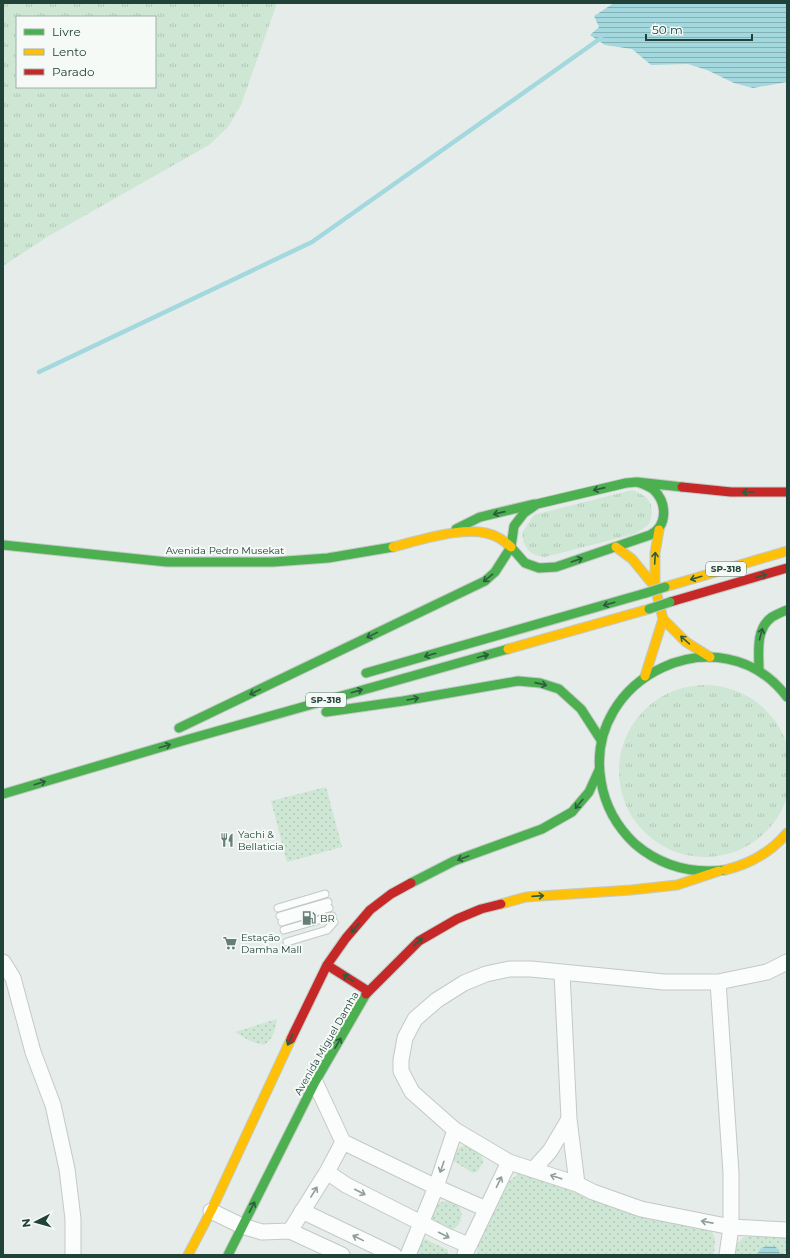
<svg xmlns="http://www.w3.org/2000/svg" width="790" height="1258" viewBox="0 0 790 1258" font-family="Montserrat,sans-serif">
	<style>
		.grass { fill: url(#grass-tufts); fill-rule: evenodd }
		.park { fill: url(#park-dots) }
		.water { fill: url(#water-rules) }
		.lines { fill: none; stroke-linecap: round; stroke-linejoin: round }
		.stream { stroke: #a3d8de; stroke-width: 4.5 }
		.lane-casing { stroke: #c3c9c6; stroke-width: 9 }
		.street-casing { stroke: #c3c9c6; stroke-width: 17 }
		.fast-casing { stroke: #c2cac6; stroke-width: 11 }
		.slow-casing { stroke: #c2cac6; stroke-width: 11 }
		.jam-casing { stroke: #c2cac6; stroke-width: 11 }
		.lane { stroke: #fbfcfc; stroke-width: 7 }
		.street { stroke: #fbfcfc; stroke-width: 15 }
		.fast { stroke: #4caf50; stroke-width: 9 }
		.slow { stroke: #ffc107; stroke-width: 9 }
		.jam { stroke: #c62828; stroke-width: 9 }
		.fast-bridge-casing { stroke: #c1cbc8; stroke-width: 11; stroke-linecap: butt }
		.fast-bridge { stroke: #4caf50; stroke-width: 9 }
		.oneway { stroke: #2c5d3e }
		.oneway2 { stroke: #8e9f9a }
		.labels { text-anchor: middle; stroke-width: 4; stroke-linejoin: round; paint-order: stroke }
		.shield { fill: #f5faf7; stroke: #617971; stroke-width: 1 }
		.shield-label { font-size: 9px; font-weight: bold; fill: #214238 }
		.street-label { font-size: 10px; fill: #214238; stroke: #f5faf7 }
		.poi-label { font-size: 10px; fill: #214238; stroke: #f5faf7; text-anchor: start }
	</style>
	<defs>
		<pattern id="grass-tufts" width="24" height="20" patternUnits="userSpaceOnUse"><rect width="24" height="20" fill="#cee6d4"/><path d="M3 7l-1-3M5 7V3M7 7l1-3M15 17l-1-3M17 17v-4M19 17l1-3" fill="none" stroke="#b1c6b7"/></pattern>
		<pattern id="park-dots" width="8" height="8" patternUnits="userSpaceOnUse"><rect width="8" height="8" fill="#cee6d4"/><path d="M2 2h.1M6 6h.1" fill="none" stroke="#b1c6b7" stroke-width="1.8" stroke-linecap="round"/></pattern>
		<pattern id="water-rules" width="6" height="5" patternUnits="userSpaceOnUse"><rect width="6" height="5" fill="#a3d8de"/><path d="M0 2.5h6" fill="none" stroke="#84b1b5"/></pattern>
	</defs>
	<rect width="100%" height="100%" fill="#e6ece9"/>
	<path class="grass" d="M3,3H277L241,105L228,127L209,145L47,237L3,266ZM17,17H155V87H17Z
		M632,490C636,492 640,493 644,496C653,501 654,516 648,525C645,528 639,531 634,534L545,557C530,556 523,547 522,533L534,515Z
		M619 771a86 86 0 1 1 172 0a86 86 0 1 1-172 0Z"/>
	<path class="park" d="M326,787L342,847L287,862L271,801Z
		M277,1019C276,1029 272,1040 264,1045L250,1041L235,1032Z
		M468,1145L481,1153L483,1163L477,1172L473,1173L452,1160C455,1151 458,1146 468,1145Z
		M522,1171L566,1188L641,1214L711,1230L715,1239L714,1255H477L478,1244L507,1183Z
		M447,1201C466,1203 466,1224 450,1231L433,1223C429,1212 435,1202 447,1201Z
		M766,1236L787,1238V1255H730L733,1248L744,1237Z
		M425,1239L448,1250V1255L419,1254L417,1251L423,1241Z"/>
	<path class="water" d="M614,3H787V82L753,88L734,83L707,70L688,64L651,65L632,49L605,45L590,35L599,27L594,16Z
		M766,1246L776,1247L781,1255H757L760,1249Z"/>
	<g class="lines">
		<path class="stream" d="M39,372L312,242L601,38"/>
		<defs>
			<path id="lane" d="M278,908L325,894
				M280,916L328,902
				M282,922L329,908
				M284,930L332,916
				M287,942L327,930L334,922"/>
			<path id="street" d="M3,962L13,978L33,1052L53,1105L67,1169L73,1219V1255
				M787,962L767,972L718,982H664L531,969H509L486,974L464,983L437,1000L415,1019L405,1038L401,1060V1071L412,1092L455,1130L509,1162L577,1184L593,1192L641,1209L731,1227L787,1230
				M562,973L569,1119L577,1184
				M718,982L731,1173V1227L727,1255
				M343,1142L436,1187L486,1209
				M533,1170L550,1151L569,1119
				M327,1172L346,1185L447,1236L468,1245
				M211,1211L242,1226L262,1232L290,1231L327,1172L343,1142L315,1082
				M302,1211L394,1255
				M290,1231L342,1255
				M465,1254L509,1162
				M408,1255L436,1187L455,1130"/>
			<path id="fast" d="M637,482C643,484 649,486 654,490C667,503 668,526 650,535L556,567L539,568L525,563L511,547L514,526L524,513L537,504L626,483L637,482L682,487
				M456,529L480,517L534,504
				M3,545L167,562H273L328,558L393,547
				M759,671C759,653 755,629 772,617C777,614 782,612 787,610
				M366,673L646,593
				M326,712L403,701L518,681L540,683L559,689L581,709L601,740
				M179,728L485,581L495,572L511,547
				M3,794L182,741L508,649
				M725,870C692,874 661,866 635,844C617,827 605,806 601,781C583,676 722,611 787,697
				M411,883L454,861L542,829L572,812L589,792L599,770
				M228,1255L315,1082L366,994"/>
			<path id="slow" d="M393,547C421,540 472,522 499,538C503,540 507,544 511,547
				M616,547L632,559L655,587
				M665,587L787,551
				M663,619L686,642L710,657
				M508,649L649,609
				M645,676L663,619L655,587V553L659,530
				M725,870C750,864 770,853 787,833
				M501,904L526,897L631,890L677,885L719,871
				M188,1255L211,1211L291,1039"/>
			<path id="jam" d="M682,487L731,492H787
				M670,602L787,568
				M327,965L368,991
				M366,994L419,941L457,919L481,909L501,904
				M291,1039L327,965L346,938L370,910L391,894L411,883"/>
		</defs>
		<use href="#lane" class="lane-casing"/>
		<use href="#street" class="street-casing"/>
		<use href="#fast" class="fast-casing"/>
		<use href="#slow" class="slow-casing"/>
		<use href="#jam" class="jam-casing"/>
		<use href="#lane" class="lane"/>
		<use href="#street" class="street"/>
		<use href="#fast" class="fast"/>
		<use href="#slow" class="slow"/>
		<use href="#jam" class="jam"/>
		<defs>
			<path id="fast-bridge" d="M646,593L665,587
				M649,609L670,602"/>
		</defs>
		<use href="#fast-bridge" class="fast-bridge-casing"/>
		<use href="#fast-bridge" class="fast-bridge"/>
	</g>
	<defs><path id="oneway-shaft" d="M-6 0H5M1.5-3L5.5 0L1.5 3" fill="none" stroke-width="1.6" stroke-linecap="round" stroke-linejoin="round"/></defs>
	<g class="oneway">
		<use href="#oneway-shaft" transform="translate(599 489) rotate(167)"/>
		<use href="#oneway-shaft" transform="translate(748 492) rotate(180)"/>
		<use href="#oneway-shaft" transform="translate(499 513) rotate(167)"/>
		<use href="#oneway-shaft" transform="translate(655 558) rotate(-87)"/>
		<use href="#oneway-shaft" transform="translate(577 560) rotate(-19)"/>
		<use href="#oneway-shaft" transform="translate(761 576) rotate(-16)"/>
		<use href="#oneway-shaft" transform="translate(488 578) rotate(141)"/>
		<use href="#oneway-shaft" transform="translate(696 578) rotate(164)"/>
		<use href="#oneway-shaft" transform="translate(609 604) rotate(164)"/>
		<use href="#oneway-shaft" transform="translate(761 634) rotate(-75)"/>
		<use href="#oneway-shaft" transform="translate(372 635) rotate(154)"/>
		<use href="#oneway-shaft" transform="translate(685 640) rotate(-138)"/>
		<use href="#oneway-shaft" transform="translate(430 655) rotate(164)"/>
		<use href="#oneway-shaft" transform="translate(483 656) rotate(-16)"/>
		<use href="#oneway-shaft" transform="translate(541 684) rotate(13)"/>
		<use href="#oneway-shaft" transform="translate(357 691) rotate(-16)"/>
		<use href="#oneway-shaft" transform="translate(255 692) rotate(154)"/>
		<use href="#oneway-shaft" transform="translate(413 699) rotate(-10)"/>
		<use href="#oneway-shaft" transform="translate(165 746) rotate(-17)"/>
		<use href="#oneway-shaft" transform="translate(40 783) rotate(-17)"/>
		<use href="#oneway-shaft" transform="translate(579 804) rotate(130)"/>
		<use href="#oneway-shaft" transform="translate(463 858) rotate(160)"/>
		<use href="#oneway-shaft" transform="translate(538 896) rotate(-4)"/>
		<use href="#oneway-shaft" transform="translate(355 928) rotate(131)"/>
		<use href="#oneway-shaft" transform="translate(418 942) rotate(-39)"/>
		<use href="#oneway-shaft" transform="translate(348 978) rotate(-148)"/>
		<use href="#oneway-shaft" transform="translate(290 1040) rotate(115)"/>
		<use href="#oneway-shaft" transform="translate(338 1043) rotate(-60)"/>
		<use href="#oneway-shaft" transform="translate(252 1207) rotate(-63)"/>
	</g>
	<g class="oneway2">
		<use href="#oneway-shaft" transform="translate(442 1167) rotate(109)"/>
		<use href="#oneway-shaft" transform="translate(556 1177) rotate(-162)"/>
		<use href="#oneway-shaft" transform="translate(499 1182) rotate(-64)"/>
		<use href="#oneway-shaft" transform="translate(314 1192) rotate(-58)"/>
		<use href="#oneway-shaft" transform="translate(360 1192) rotate(27)"/>
		<use href="#oneway-shaft" transform="translate(707 1222) rotate(-169)"/>
		<use href="#oneway-shaft" transform="translate(444 1235) rotate(27)"/>
		<use href="#oneway-shaft" transform="translate(358 1238) rotate(-154)"/>
	</g>
	<defs>
		<symbol id="restaurant-bare" viewBox="-9 -9 18 18"><path d="M-5-6h1v4h1v-4h1v4h1v-4h1v5L-1.5 .5V6h-2V.5L-5-1ZM5-6V6H3V1.5H1.5Q1.5-4 5-6Z" fill="#667e76" stroke="#f5faf7" stroke-width="2.5" paint-order="stroke"/></symbol>
		<symbol id="fuel-bare" viewBox="-9 -9 18 18"><path d="M-5.5-6h7V0h2V4h1.3V-2.5L3-4.5l.8-.8L6-3V5H2.5V1h-1V6h-7ZM-4.2-4.7v3.2H.2V-4.7Z" fill="#667e76" stroke="#f5faf7" stroke-width="2.5" paint-order="stroke"/></symbol>
		<symbol id="supermarket-bare" viewBox="-9 -9 18 18"><path d="M-6-5.5h2.5l.6 2H6L4.5 2H-2.5L-4.4-4H-6ZM-1.5 3.2a1.3 1.3 0 1 0 .1 0ZM3 3.2a1.3 1.3 0 1 0 .1 0Z" fill="#667e76" stroke="#f5faf7" stroke-width="2.5" paint-order="stroke"/></symbol>
	</defs>
	<g fill-rule="evenodd">
		<use href="#restaurant-bare" x="217" y="830" width="20" height="20"/>
		<use href="#fuel-bare" x="299" y="908" width="20" height="20"/>
		<use href="#supermarket-bare" x="220" y="933" width="20" height="20"/>
	</g>
	<g class="labels">
		<g class="shield">
			<rect x="706" y="562" width="40" height="14" rx="3"/>
			<rect x="306" y="693" width="40" height="14" rx="3"/>
		</g>
		<g class="shield-label">
			<text x="726" y="572">SP-318</text>
			<text x="326" y="703">SP-318</text>
		</g>
		<g class="street-label">
			<text x="225" y="554">Avenida Pedro Musekat</text>
			<text transform="translate(326 1043) rotate(-60)" y="4">Avenida Miguel Damha</text>
		</g>
		<g class="poi-label">
			<text x="238" y="838">Yachi &amp;<tspan x="238" dy="12">Bellaticia</tspan></text>
			<text x="320" y="922">BR</text>
			<text x="241" y="941">Estação<tspan x="241" dy="12">Damha Mall</tspan></text>
		</g>
	</g>
	<rect width="790" height="1258" fill="none" stroke="#214238" stroke-width="8"/>
	<rect x="16" y="16" width="140" height="72" fill="#f5faf7" stroke="#a0b0ab"/>
	<rect x="24" y="29" width="20" height="6" fill="#4caf50" stroke="#a0b0ab"/>
	<text x="52" y="36" font-size="12" fill="#214238">Livre</text>
	<rect x="24" y="49" width="20" height="6" fill="#ffc107" stroke="#a0b0ab"/>
	<text x="52" y="56" font-size="12" fill="#214238">Lento</text>
	<rect x="24" y="69" width="20" height="6" fill="#c62828" stroke="#a0b0ab"/>
	<text x="52" y="76" font-size="12" fill="#214238">Parado</text>
	<g transform="translate(36 1222) rotate(264)" stroke="#f5faf7" stroke-width="3" paint-order="stroke">
	<path d="M0-3L7 15L0 10L-7 15Z" fill="#214238"/>
	<text y="-6" font-size="11" font-weight="bold" text-anchor="middle" fill="#214238">N</text>
	</g>
	<path d="M646 34v6h106v-6" fill="none" stroke="#214238" stroke-width="2"/>
	<text x="652" y="34" font-size="12" fill="#214238" stroke="#f5faf7" stroke-width="3" paint-order="stroke">50 m</text>
</svg>
